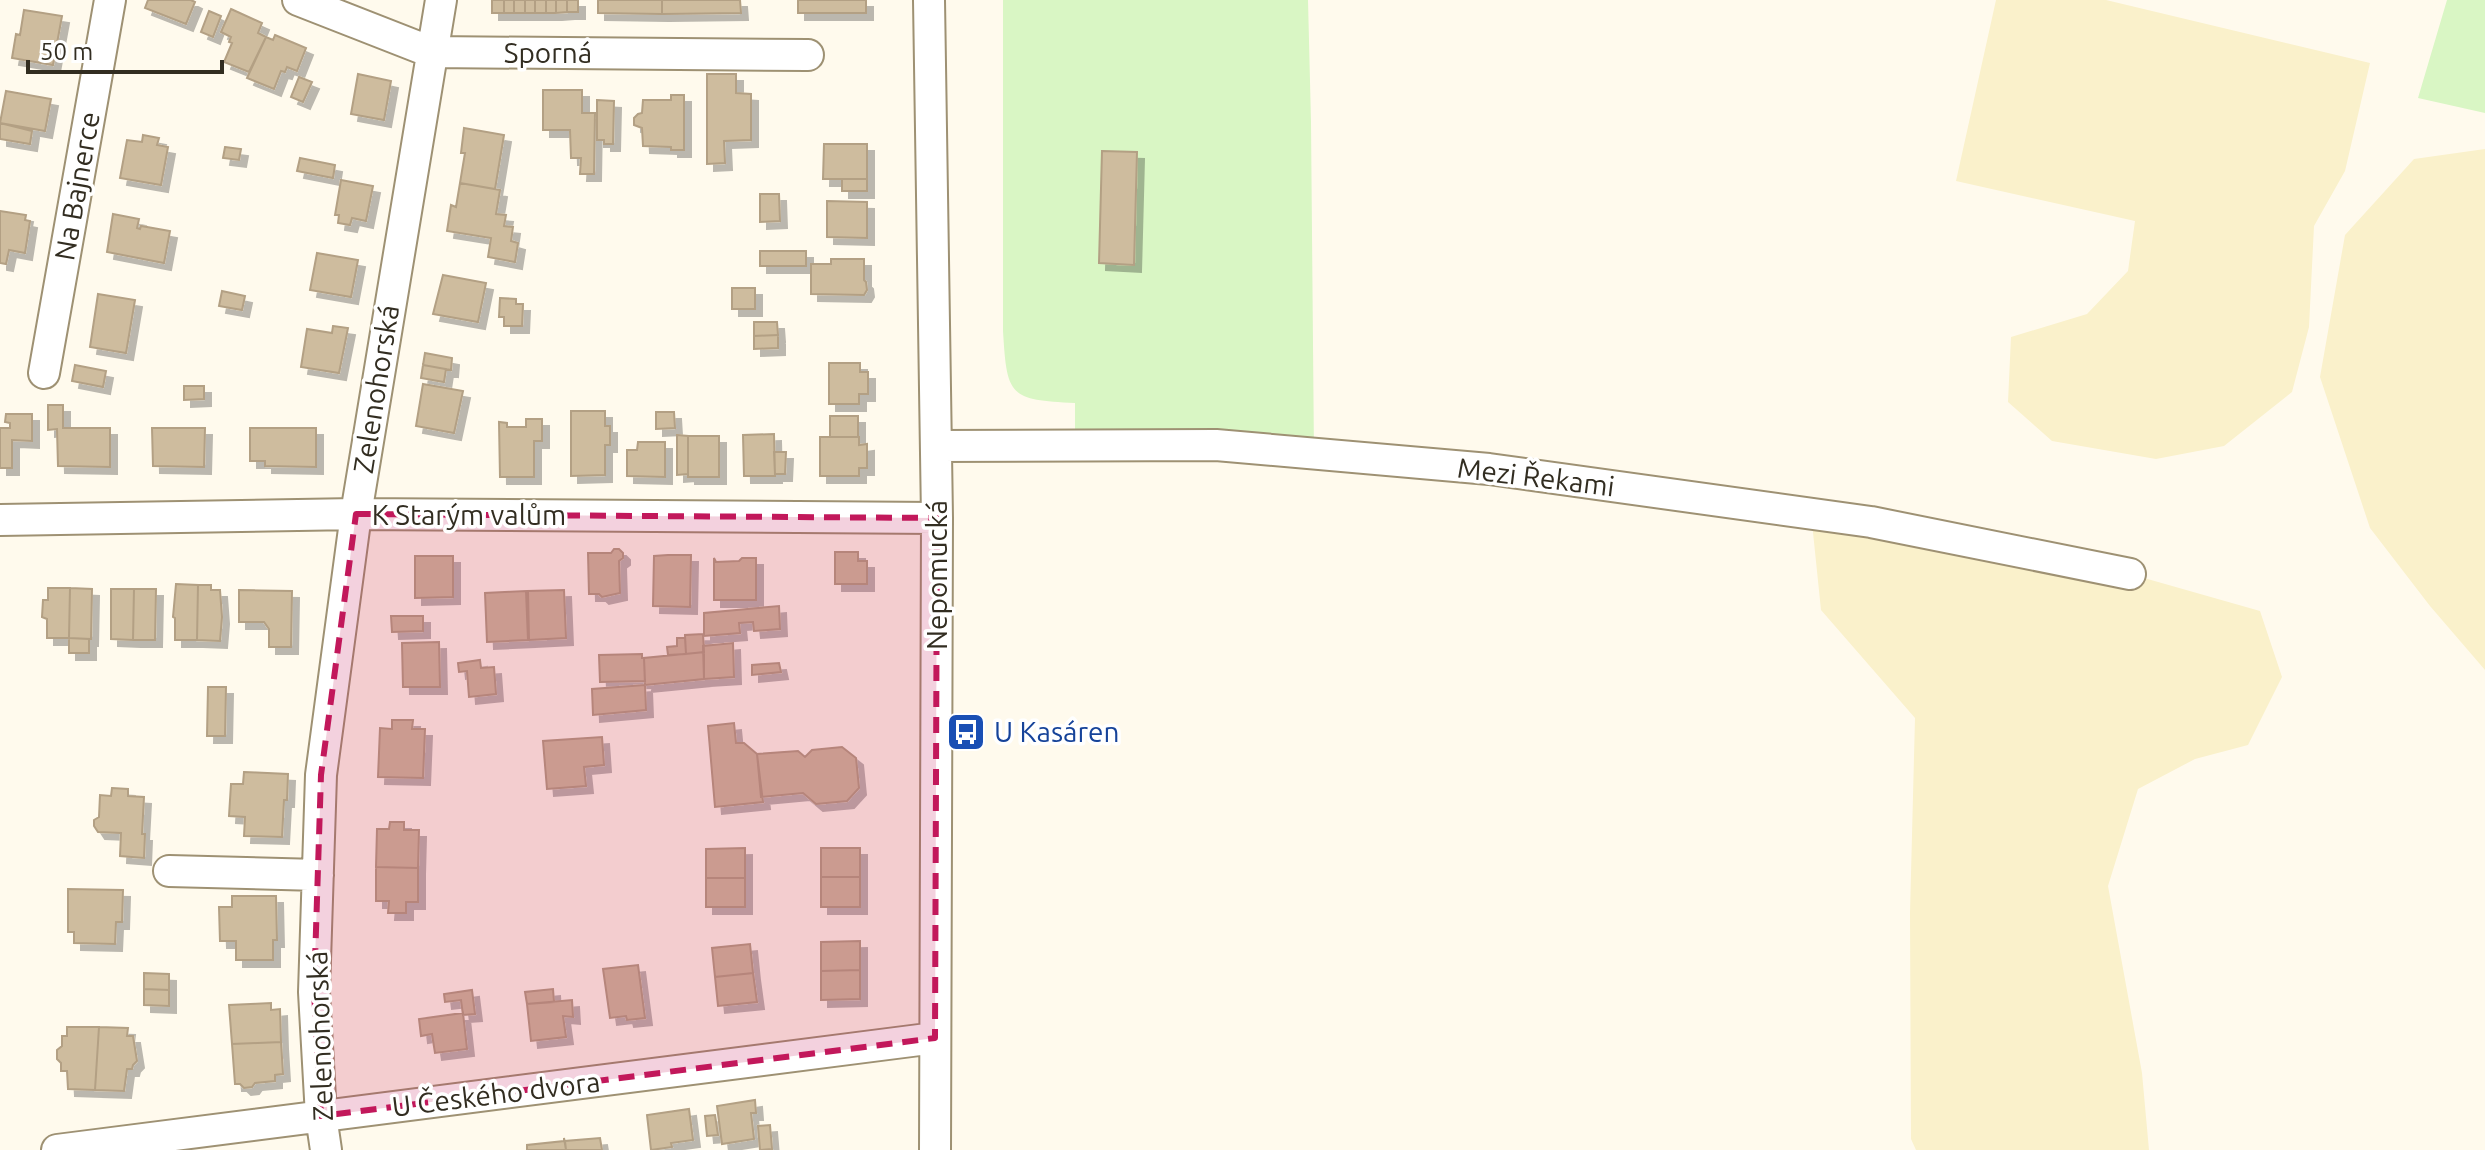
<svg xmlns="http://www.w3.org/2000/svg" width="2485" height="1150" viewBox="0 0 2485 1150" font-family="Ubuntu,sans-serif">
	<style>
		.green { fill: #d9f6c4 }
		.sand { fill: #faf1cb }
		.building { fill: #cebc9e; stroke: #b3a084; stroke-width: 2; filter: url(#shadow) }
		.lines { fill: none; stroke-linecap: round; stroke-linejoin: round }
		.minor-casing { stroke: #9e9173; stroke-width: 34 }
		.minor { stroke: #fff; stroke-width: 30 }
		.marked { fill: #c2185b; fill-opacity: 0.2; stroke: #c2185b; stroke-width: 6; stroke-dasharray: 16 10; stroke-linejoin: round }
		.labels { text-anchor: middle; stroke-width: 7; stroke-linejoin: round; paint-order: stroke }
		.street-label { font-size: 28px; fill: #322d21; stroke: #fff }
		.transit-label { font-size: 28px; fill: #164399; stroke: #fff; text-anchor: start }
	</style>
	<defs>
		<filter id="shadow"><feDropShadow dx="7" dy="7" stdDeviation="0" flood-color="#0004"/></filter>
	</defs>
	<rect width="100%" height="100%" fill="#fffaed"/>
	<path class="green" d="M1003,0H1308L1311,122L1314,454L1075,447V403C1009,400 1007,396 1003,331Z
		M2447,0H2485V113L2418,98Z"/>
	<path class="sand" d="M1996,0H2106L2370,63L2345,171L2314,226L2309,327L2292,392L2224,446L2156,459L2052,441L2008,402L2011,337L2087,314L2128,271L2135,221L1956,181Z
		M2485,149V670L2430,606L2370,528L2320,377L2345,235L2414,159Z
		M1811,513L2130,574L2260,611L2282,677L2248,745L2195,759L2138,789L2108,886L2142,1073L2149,1150H1916L1911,1139L1910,913L1915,718L1821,610Z"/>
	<path class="building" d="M148,0H191L195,2L186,24L145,8Z
		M492,0H504V13H492Z
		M504,0H514V13H504Z
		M514,0H525V13H514Z
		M525,0H535V13H525Z
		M535,0H546V13H535Z
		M546,0H556V13H546Z
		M556,0H567V12L556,13Z
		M567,0H578V12H567Z
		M598,0H662V14L598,13Z
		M662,0H740L741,13L662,14Z
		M798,0H866V13H798Z
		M231,9L262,23L258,33L266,37L249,72L224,62L232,43L229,42L231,37L221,32Z
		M24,10L62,16L53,65L12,58L16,34L20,35Z
		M209,11L221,16L213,37L201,32Z
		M275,35L306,48L297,71L287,67L285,72L281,71L274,89L247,78L266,37L273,40Z
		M358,74L391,81L384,120L351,114Z
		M707,74H736V93L751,94V140L724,141L725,163L707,164Z
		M299,77L312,82L303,102L291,97Z
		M543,90H582V113H595L594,174H580L581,158H571L570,130H543Z
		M6,91L51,99L45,131L0,123Z
		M671,95H684V150H671V147L643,146L642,128L634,125V118L638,114L642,113L643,100H671Z
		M597,100L614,101L613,144H604V140H597Z
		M0,123L32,131L30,144L0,139Z
		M464,128L504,135L495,189L460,183L465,153H461Z
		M143,135L159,138L157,145L168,147L161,185L120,178L127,140L142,142Z
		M824,144H867V179H823Z
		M225,147L241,149L239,160L223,158Z
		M1102,151L1137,152L1134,265L1099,263Z
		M300,158L335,165L333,178L297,171Z
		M842,179H867V191H842Z
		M341,180L373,186L366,221L352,218L350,225L338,223L339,215H335Z
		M460,183L500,190L496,214L506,215L504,226L513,227L511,241L518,243L515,262L488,257L491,238L447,231L451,205L456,207Z
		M760,194H779L780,221L760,222Z
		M827,201L867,202V238L827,237Z
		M0,211L26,215L25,220L30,221L25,253L9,250L6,264L0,263Z
		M113,214L139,219L137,228L140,229L141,226L170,231L164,263L107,252Z
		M760,251H806V266H760Z
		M317,253L358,260L351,297L310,290Z
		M831,259H864V280L866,282L867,290L864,295L811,294V264H831Z
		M443,275L486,283L478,322L433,314Z
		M732,288H755V309H732Z
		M222,291L245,296L242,310L219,306Z
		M98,294L135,300L126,353L90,347Z
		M500,298L516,299V304H523L522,326H504V317H499Z
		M754,322H777L778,335L754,336Z
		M333,326L348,328L339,373L301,367L307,329L332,333Z
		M778,335V348L754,349V336Z
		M425,353L452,358L451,370L423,365Z
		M829,363H860V372H868V394H859V404H829Z
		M75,365L106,371L103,387L72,381Z
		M423,365L446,369L444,382L421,378Z
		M423,384L463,391L454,433L416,426Z
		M184,386H204V399L184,400Z
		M48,405H63V428H110V467L58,466L57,429L48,430Z
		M571,411H605V426H610V445H605V475L571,476Z
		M656,412H674L675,428L656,429Z
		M6,414H32V441L12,440V468H0V428H10V423L5,422Z
		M830,416H858V437H830Z
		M526,419H542V441H534V477H500L499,422L507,423V427H526Z
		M152,428H205L204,467L153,466Z
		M250,428H316V467L265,466V461H250Z
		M774,434L775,476H744L743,435Z
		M677,435L688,436V474L677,475Z
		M688,436H719V477H688Z
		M820,437H859V445L867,444V468H859V476H820Z
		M638,442H665V477L627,476V450H637Z
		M774,452H786L785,474H775Z
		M614,549H619L623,553V558L619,561L620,593L602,597L599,594H589L588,553H611Z
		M835,552H858V561H867V584H835Z
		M668,555H691L690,607L653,606L654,556Z
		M415,556H453V597L415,598Z
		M714,558L716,562L739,561L742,558H756V600H714Z
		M176,584L198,585L197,640H175V618L173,617Z
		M198,585H211V590H220L222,617L220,641L197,640Z
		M48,588H70L69,638H47V619L42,617L43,600H48Z
		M70,588L92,589L91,639L69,638Z
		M111,589H134L133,640L111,639Z
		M134,589H156L155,640H133Z
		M239,590L292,591L291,647H269V629L264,622H239Z
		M564,590L566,638L529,640L528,591Z
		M526,591L528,640L487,642L485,593Z
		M779,606L780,629L754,631L753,622L739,623L740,633L704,636V613Z
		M391,616H423V631L392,632Z
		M703,634L704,652L686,654L685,635Z
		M69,638L89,639V653H69Z
		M677,638H685L686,654L668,655L667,647L677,646Z
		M439,642L440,687H403L402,643Z
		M733,643L734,677L704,679L703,646Z
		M704,652V679L645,685L644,658Z
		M642,654V658H644L645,681L600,682L599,655Z
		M480,660L481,668L494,667L496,694L469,697L467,671L459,672L458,663Z
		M779,663L781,672L752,675V665Z
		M645,685L646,710L593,715L592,689Z
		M208,687H226L225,736H207Z
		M392,720H413L412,729H425L423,778L378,777L380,728L392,729Z
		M734,723L736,743H744L757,754L763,802L715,807L708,726Z
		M602,737L604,765L584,767L586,786L547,789L543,741Z
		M842,747L856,758L859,788L847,801L816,804L803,793L761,797L757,754L798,751L805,757L812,750Z
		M244,772L288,774L287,800H284L282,837L244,836L245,817L229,816L231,784H243Z
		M112,788L128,789V796L144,797L142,834H145L144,858L120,856L121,833L98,832L94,826V820L99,817L100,795L111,796Z
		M390,822H404V830H419L418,868L376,867L377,829H389Z
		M745,848V878H706V849Z
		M821,848H860V877H821Z
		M376,867L418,868V902H406V913H388L389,901H376Z
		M821,877H860V907H821Z
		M706,878H745V907H706Z
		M68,889L123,890L122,922H116L115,944L74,943V932H68Z
		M232,896H276L277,940H273V960H236V941H220L219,907H232Z
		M860,941V970L821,971V942Z
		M750,944L753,973L715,977L712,948Z
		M638,965L645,1018L627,1020L626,1016L610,1018L603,969Z
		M860,970V999L821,1000V971Z
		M144,973L169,974V990L144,989Z
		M753,973L757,1002L718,1006L715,977Z
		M144,989L169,990V1006L144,1005Z
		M553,989L554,1002L527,1004L525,992Z
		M472,990L475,1014L463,1015L461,1000L445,1002L444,994Z
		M572,1000L573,1017L563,1016L566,1037L531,1041L527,1004Z
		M271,1003V1010L280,1009L281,1042L232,1044L229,1005Z
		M463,1013L467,1049L435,1053L432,1034L421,1036L419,1019Z
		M67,1027H99L95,1090L68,1089L67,1071H61V1063L57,1059V1050L62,1046V1036H67Z
		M99,1027L128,1028L127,1036H133L137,1061L133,1065L132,1069H127L124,1091L95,1090Z
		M281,1042L283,1074L275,1075V1081L255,1083L252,1087L244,1088L240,1084H235L232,1044Z
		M755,1100L756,1113H751L754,1139L722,1144L717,1106Z
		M689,1109L693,1140L671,1143L672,1147L651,1150L647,1115Z
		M715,1115L718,1135L707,1136L705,1116Z
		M770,1125L772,1149L760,1150L758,1126Z
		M564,1138L566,1150H527V1145L564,1141Z
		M600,1138L602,1150H566L565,1141Z"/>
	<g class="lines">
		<defs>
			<path id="minor" d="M298,0L431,52L808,55
				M929,0L937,518L935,1150
				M44,373L110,0
				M936,446L1216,445L1489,469L1871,522L2130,574
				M0,520L356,514L937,518
				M169,871L318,875
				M57,1150L935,1038
				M326,1150L321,1116L314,992L321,775L356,514L441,0"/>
		</defs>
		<use href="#minor" class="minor-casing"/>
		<use href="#minor" class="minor"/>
	</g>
	<path class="marked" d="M356,514L937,518L935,1038L321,1116L314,992L321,775Z"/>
	<defs>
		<symbol id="bus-square" viewBox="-11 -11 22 22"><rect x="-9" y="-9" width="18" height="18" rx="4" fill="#1a4fb4" stroke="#fff"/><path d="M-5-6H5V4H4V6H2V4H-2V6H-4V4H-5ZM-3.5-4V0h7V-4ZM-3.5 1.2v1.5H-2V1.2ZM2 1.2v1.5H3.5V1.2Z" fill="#fff"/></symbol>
	</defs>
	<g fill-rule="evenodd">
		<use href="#bus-square" x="944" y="710" width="44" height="44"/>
	</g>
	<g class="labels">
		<g class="street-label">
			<text x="548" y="63">Sporná</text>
			<text transform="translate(77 186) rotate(-80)" y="10">Na Bajnerce</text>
			<text transform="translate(376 389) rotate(-81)" y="10">Zelenohorská</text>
			<text transform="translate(1536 477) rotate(7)" y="10">Mezi Řekami</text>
			<text x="469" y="525">K Starým valům</text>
			<text transform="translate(937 575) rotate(-90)" y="10">Nepomucká</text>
			<text transform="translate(320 1036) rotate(-92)" y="10">Zelenohorská</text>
			<text transform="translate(496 1094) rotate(-7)" y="10">U Českého dvora</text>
		</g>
		<g class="transit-label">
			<text x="994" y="742">U Kasáren</text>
		</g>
	</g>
	<path d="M28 60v12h194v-12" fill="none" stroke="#322d21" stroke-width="4"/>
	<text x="40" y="60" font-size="24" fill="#322d21" stroke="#ffffff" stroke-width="6" paint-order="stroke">50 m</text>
</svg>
